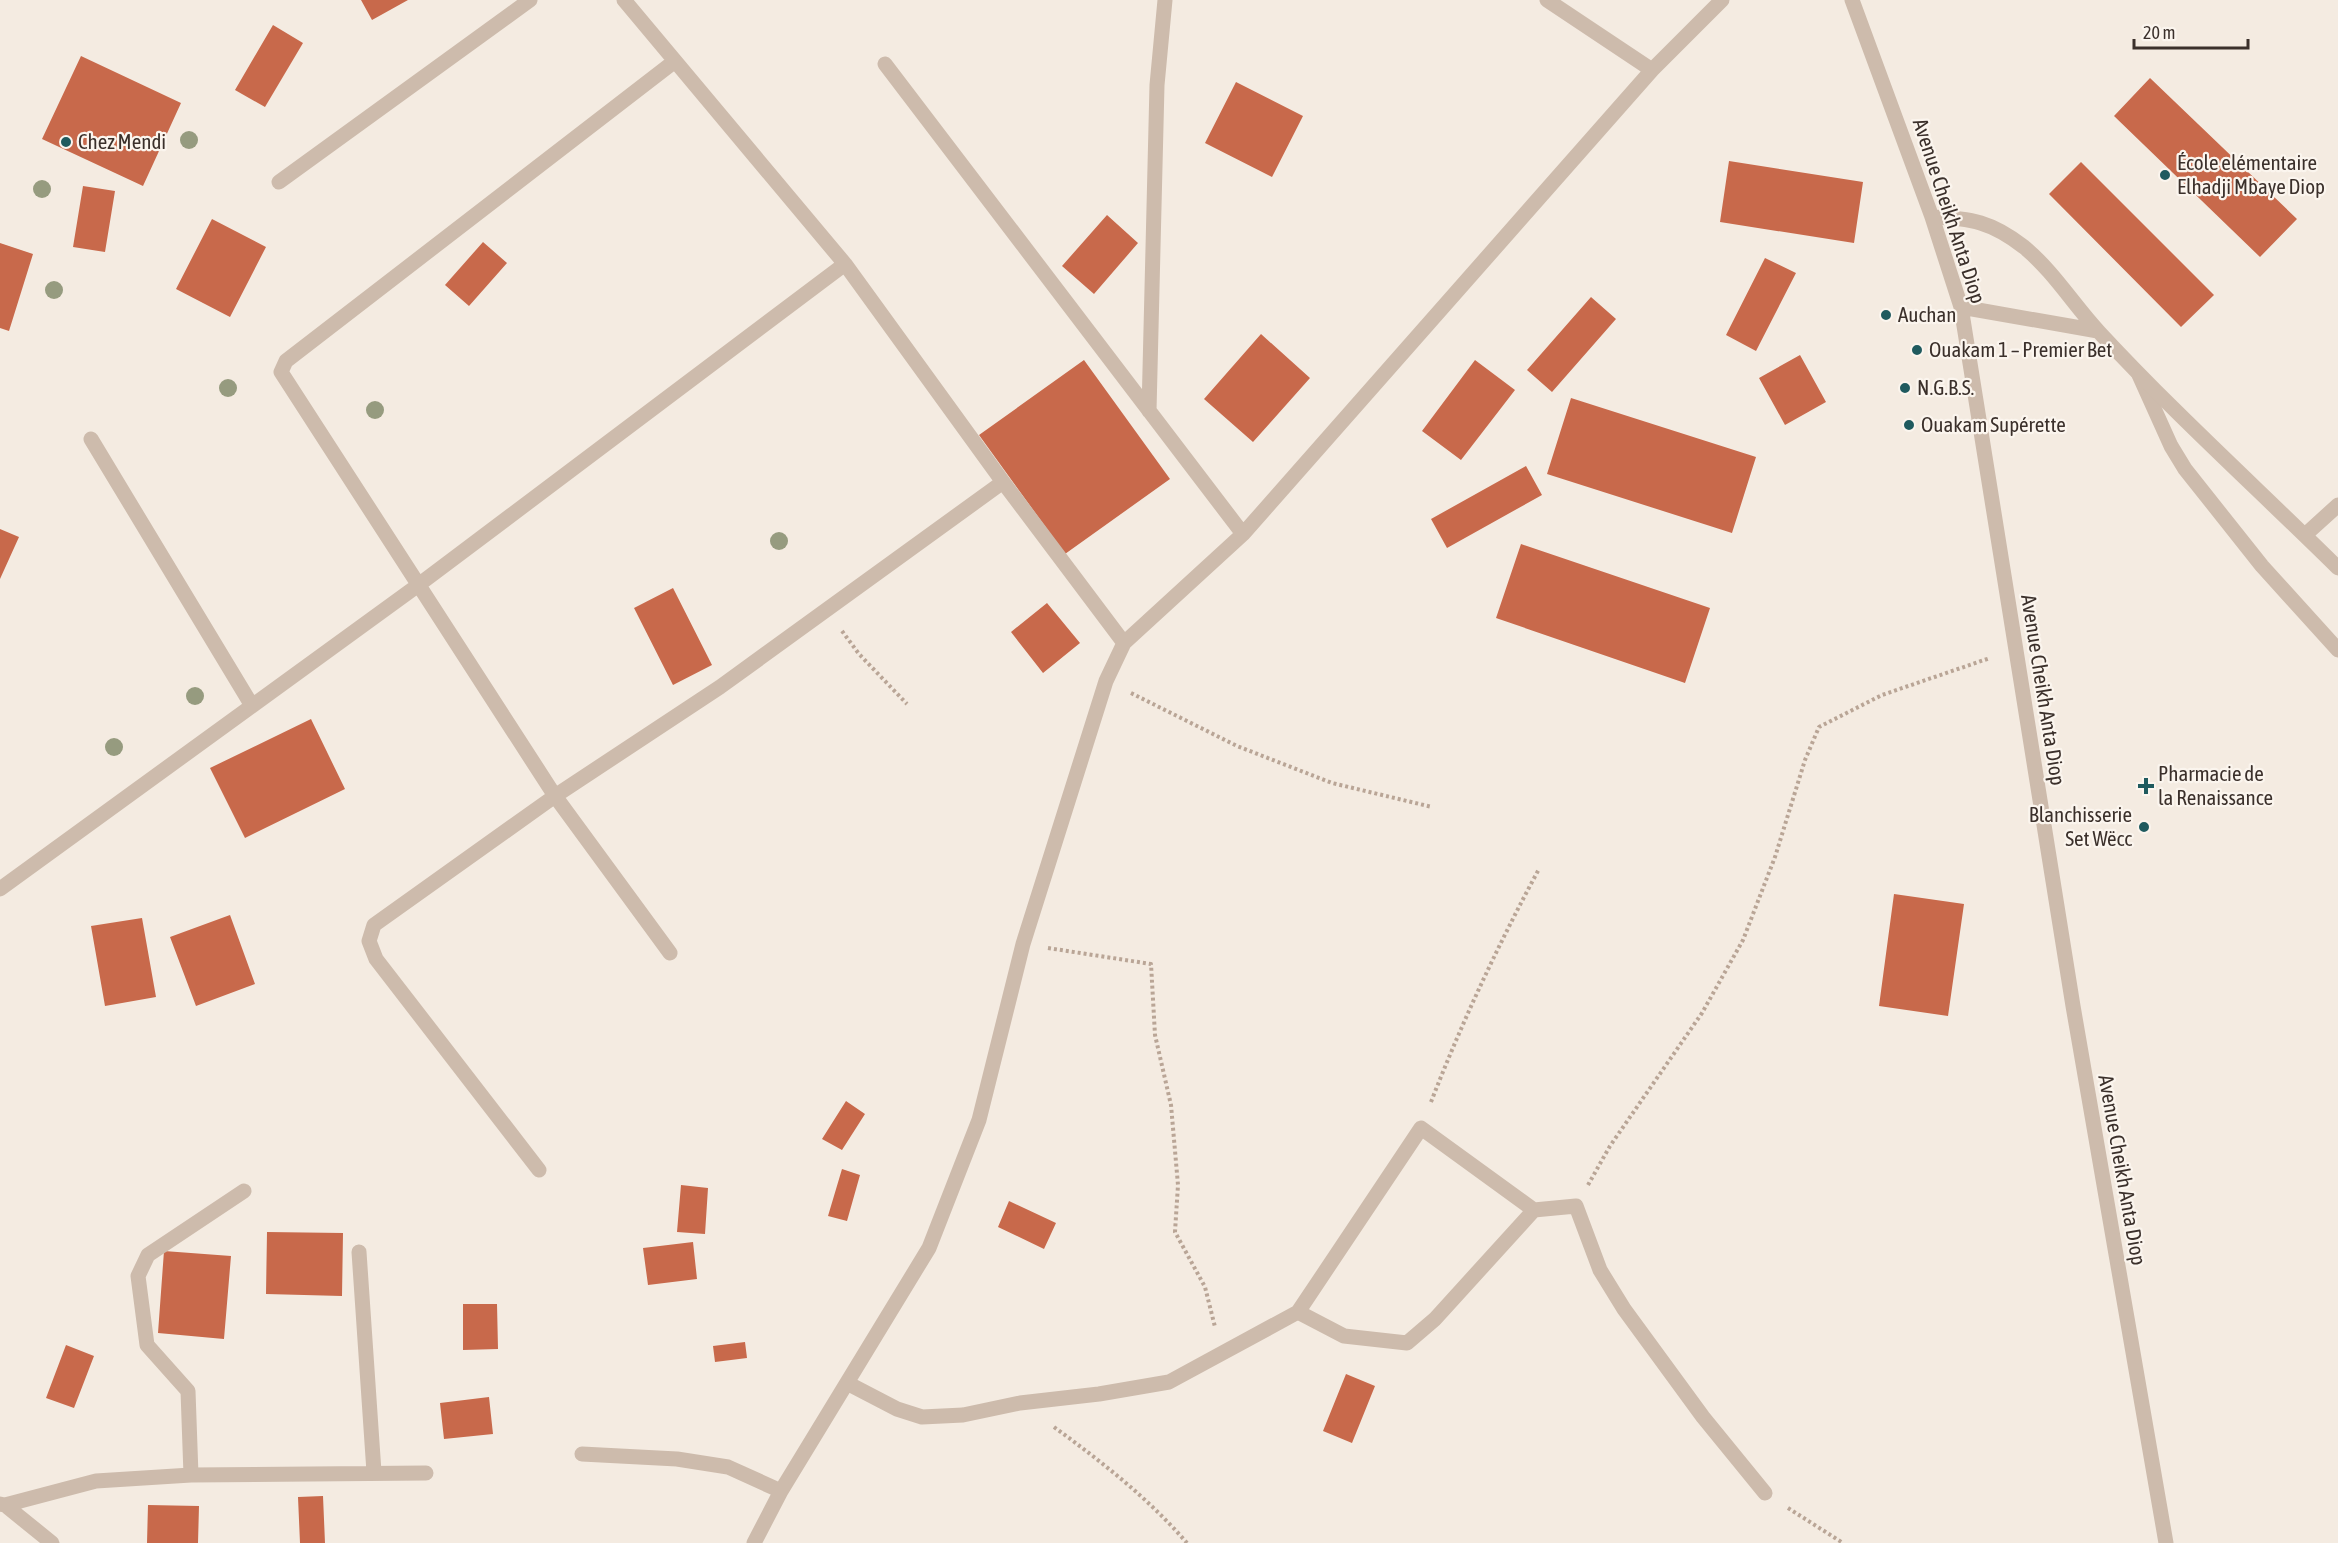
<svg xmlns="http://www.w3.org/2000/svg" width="2338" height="1543" viewBox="0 0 2338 1543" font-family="'Asap Condensed',sans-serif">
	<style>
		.building { fill: #c8694b }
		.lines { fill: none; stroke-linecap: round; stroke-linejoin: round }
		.path { stroke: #b9a596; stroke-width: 4; stroke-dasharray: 3 3; stroke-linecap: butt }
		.service { stroke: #cdbbac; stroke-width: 15 }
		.minor { stroke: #cdbbac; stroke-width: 15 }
		.tertiary { stroke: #cdbbac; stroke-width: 15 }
		.tree { fill: #969b7f }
		.poi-dot { fill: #1f5a5e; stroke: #fbf5ee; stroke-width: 2 }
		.labels { text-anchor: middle; stroke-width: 4.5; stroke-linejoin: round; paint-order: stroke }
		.poi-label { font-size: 21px; fill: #3b302b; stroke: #fbf5ee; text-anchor: start }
		.street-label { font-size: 21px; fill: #3b302b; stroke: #fbf5ee }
	</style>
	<rect width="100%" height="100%" fill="#f4ebe1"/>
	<path class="building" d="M361,0H408L372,20Z
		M273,25L303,43L265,107L235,90Z
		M81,56L181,103L143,186L42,139Z
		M2150,78L2297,219L2260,257L2114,116Z
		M1236,82L1303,116L1272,177L1205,143Z
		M1729,161L1863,182L1854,243L1720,222Z
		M2081,162L2214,295L2181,327L2049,194Z
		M83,186L115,191L105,252L73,247Z
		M1107,215L1138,243L1094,294L1062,266Z
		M212,219L266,247L230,317L176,289Z
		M483,242L507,263L469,306L445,285Z
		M0,243L33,254L9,331L0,328Z
		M1765,258L1796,273L1756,351L1726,335Z
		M1591,297L1616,319L1552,392L1527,370Z
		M1261,334L1310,378L1253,442L1204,399Z
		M1800,355L1826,402L1785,425L1759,378Z
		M1084,360L1170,479L1065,554L979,435Z
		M1475,360L1515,390L1461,460L1422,431Z
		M1571,398L1756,457L1732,533L1547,474Z
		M1526,466L1542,495L1447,548L1431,519Z
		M0,529L19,537L0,579Z
		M1521,544L1710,608L1685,683L1496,618Z
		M673,588L712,665L673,685L634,608Z
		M1047,603L1080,643L1043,673L1011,632Z
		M311,719L345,789L245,838L210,768Z
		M1894,894L1964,904L1948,1016L1879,1006Z
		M230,915L255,984L196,1006L170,937Z
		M142,918L156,997L105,1006L91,926Z
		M846,1101L865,1114L842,1150L822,1139Z
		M842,1169L860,1175L847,1221L828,1216Z
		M681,1185L708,1188L705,1234L677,1232Z
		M1009,1201L1056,1223L1044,1249L998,1227Z
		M267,1232L343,1233L342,1296L266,1294Z
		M693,1242L697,1279L648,1285L643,1248Z
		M164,1251L231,1256L224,1339L158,1333Z
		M463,1304H497L498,1349L463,1350Z
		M745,1342L747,1358L715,1362L713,1346Z
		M66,1345L94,1356L74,1408L46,1398Z
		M1346,1374L1375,1386L1352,1443L1323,1431Z
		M489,1397L493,1434L444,1439L440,1403Z
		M323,1496L325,1543H300L298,1497Z
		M148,1505L199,1506L198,1543H147Z"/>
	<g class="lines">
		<path class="path" d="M842,631L859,654L907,704
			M1131,693L1237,746L1332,783L1432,807
			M1048,948L1151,964L1155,1035L1171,1105L1178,1185L1175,1232L1205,1287L1215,1327
			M1431,1102C1462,1022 1498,945 1539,869
			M1588,1185L1610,1146L1702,1013L1743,940L1775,857L1805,760L1819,727L1882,695L1990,658
			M1054,1427C1102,1462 1148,1498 1187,1543
			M1788,1508L1843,1543"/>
		<path class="service" d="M2305,535L2338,505"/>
		<path class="minor" d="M624,0L845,264L1003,482L1124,643
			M1547,0L1652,70
			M885,64L1243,534
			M279,182L530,0
			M2139,375L2171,446L2185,469L2262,566L2338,650
			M1149,411L1157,85L1165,0
			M91,439L251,704
			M0,889L417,586L845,264
			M670,953L555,796L281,372L286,361L675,61
			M539,1170L376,959L369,941L374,925L555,796L720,687L1003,482
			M359,1252L374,1472
			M1298,1312L1421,1128L1534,1210
			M847,1383L897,1409L922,1417L963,1415L1020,1403L1099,1394L1169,1382L1298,1312L1344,1336L1407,1343L1435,1319L1534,1210L1576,1206L1600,1270L1624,1309L1703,1417L1765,1493
			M582,1454L677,1459L728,1467L781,1491
			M191,1475L188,1391L147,1345L138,1276L148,1255L244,1191
			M0,1504L5,1505L96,1481L191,1475L426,1473
			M5,1505L52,1543
			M754,1543L781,1491L929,1248L979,1120L1023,944L1106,681L1124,643L1243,534L1652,70L1722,0"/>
		<path class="tertiary" d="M1852,0L1932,217L1961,307L2073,1006L2166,1543
			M1932,217C1971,218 1992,222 2024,247C2054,272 2073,304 2099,332C2175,414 2259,490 2338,568
			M1961,307L2098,331"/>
	</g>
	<g class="tree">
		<circle cx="189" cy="140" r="9"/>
		<circle cx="42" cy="189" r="9"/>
		<circle cx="54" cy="290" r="9"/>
		<circle cx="228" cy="388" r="9"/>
		<circle cx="375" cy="410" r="9"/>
		<circle cx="779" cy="541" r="9"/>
		<circle cx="195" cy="696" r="9"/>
		<circle cx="114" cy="747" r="9"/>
	</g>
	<g class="poi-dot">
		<circle cx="66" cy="142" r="6"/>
		<circle cx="2165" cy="175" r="6"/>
		<circle cx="1886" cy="315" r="6"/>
		<circle cx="1917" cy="350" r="6"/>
		<circle cx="1905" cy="388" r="6"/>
		<circle cx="1909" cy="425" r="6"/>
		<path d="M2143 777h6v6h6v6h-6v6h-6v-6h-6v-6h6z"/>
		<circle cx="2144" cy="827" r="6"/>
	</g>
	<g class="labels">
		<g class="poi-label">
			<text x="78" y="149">Chez Mendi</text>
			<text x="2177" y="170">École elémentaire<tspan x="2177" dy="24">Elhadji Mbaye Diop</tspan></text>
			<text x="1898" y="322">Auchan</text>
			<text x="1929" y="357">Ouakam 1 – Premier Bet</text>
			<text x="1917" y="395">N.G.B.S.</text>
			<text x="1921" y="432">Ouakam Supérette</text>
			<text x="2158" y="781">Pharmacie de<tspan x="2158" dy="24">la Renaissance</tspan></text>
			<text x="2132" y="822" text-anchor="end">Blanchisserie<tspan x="2132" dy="24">Set Wëcc</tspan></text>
		</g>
		<g class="street-label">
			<text transform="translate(1949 211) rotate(72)" y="7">Avenue Cheikh Anta Diop</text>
			<text transform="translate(2043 690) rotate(81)" y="7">Avenue Cheikh Anta Diop</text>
			<text transform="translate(2122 1170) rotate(80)" y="7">Avenue Cheikh Anta Diop</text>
		</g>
	</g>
	<path d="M2134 39v9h114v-9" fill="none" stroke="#3b302b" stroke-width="3"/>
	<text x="2143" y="39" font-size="18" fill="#3b302b" stroke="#fbf5ee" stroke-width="4.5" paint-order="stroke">20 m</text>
</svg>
